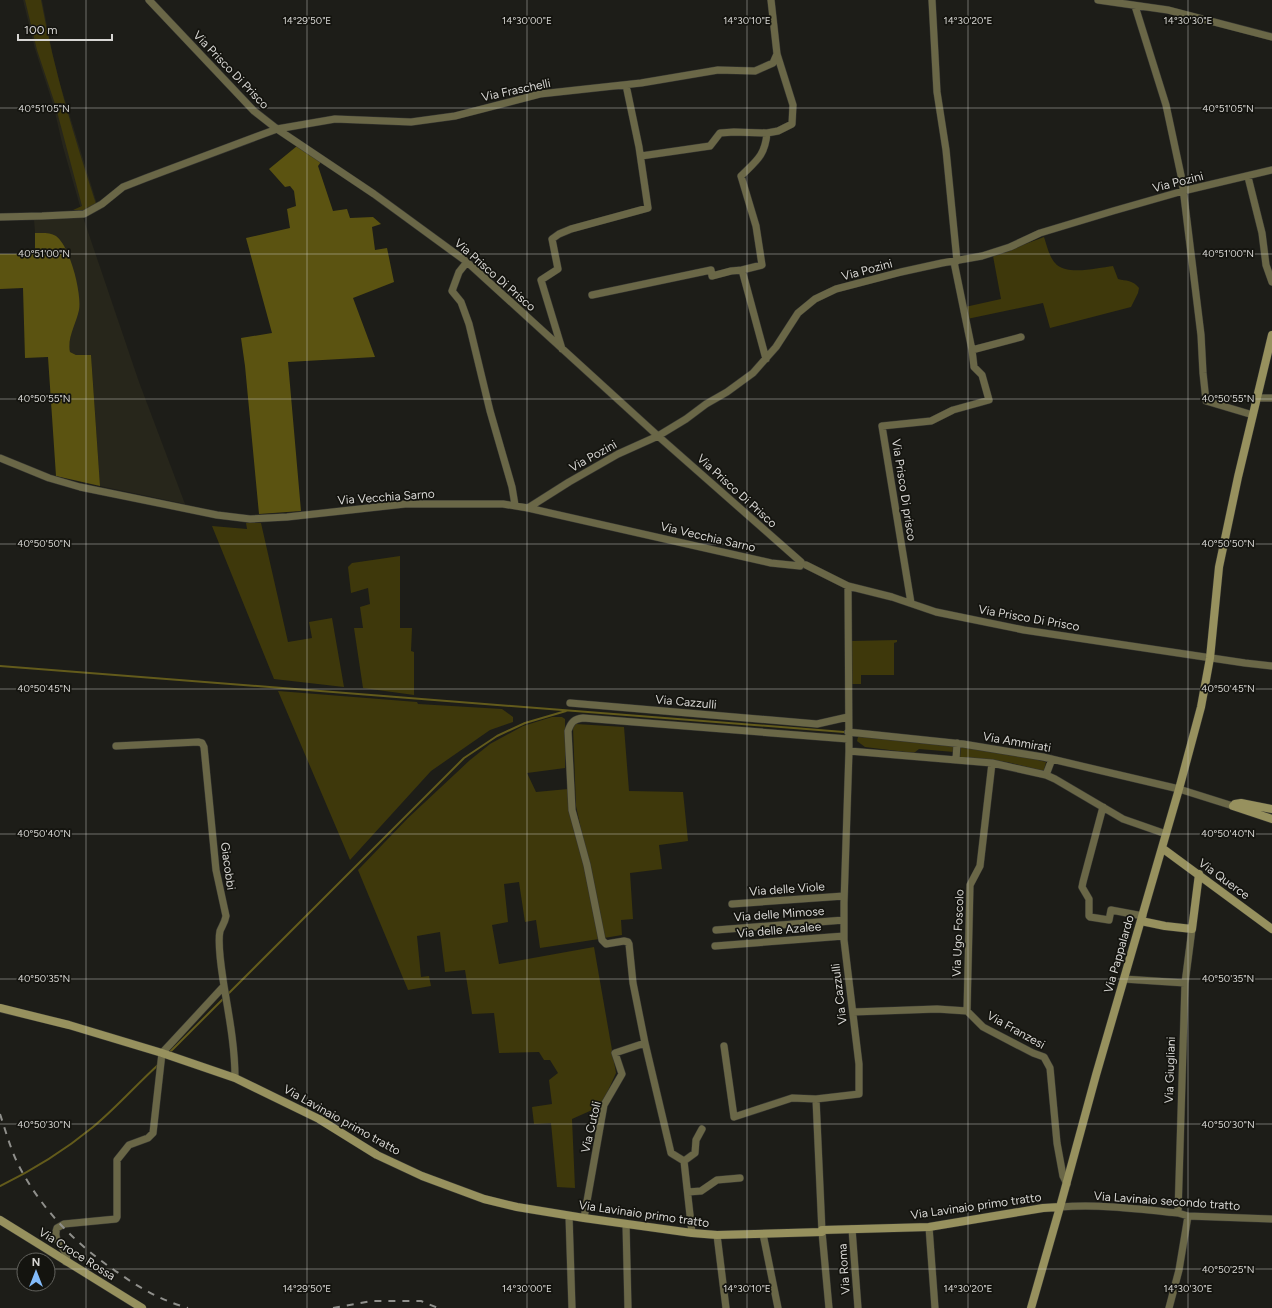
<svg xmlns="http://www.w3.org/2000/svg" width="1272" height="1308" viewBox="0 0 1272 1308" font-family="Figtree,sans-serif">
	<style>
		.built { fill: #27261b }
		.green { fill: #3e380b }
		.forest { fill: #5b5311 }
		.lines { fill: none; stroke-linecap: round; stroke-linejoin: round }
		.stream { stroke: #635b1b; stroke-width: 2 }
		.street-casing { stroke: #373732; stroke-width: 8 }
		.secondary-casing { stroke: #373732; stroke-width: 9 }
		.street { stroke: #6a6747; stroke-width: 7 }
		.secondary { stroke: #97915e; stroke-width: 8 }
		.rail { stroke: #8f8f8b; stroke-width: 2; stroke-dasharray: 7 7; stroke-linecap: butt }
		.ticks { fill: none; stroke: #d7d6d3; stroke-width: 1; stroke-opacity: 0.45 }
		.labels { text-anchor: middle; stroke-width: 3.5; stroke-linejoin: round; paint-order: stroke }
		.street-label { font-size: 12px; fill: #d7d6d3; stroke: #14140f }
		.ticks-label { font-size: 10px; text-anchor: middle; fill: #d7d6d3; stroke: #14140f; stroke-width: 3.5; stroke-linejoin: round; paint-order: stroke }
	</style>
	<rect width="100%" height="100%" fill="#1d1d18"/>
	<path class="built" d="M23,0H42L53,56L60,84L97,204L84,210L80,206L63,147L53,104L35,49Z
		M83,217L139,382L185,504L100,486L91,355H76L70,352L69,346L71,333L47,233H35L34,219Z"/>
	<path class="green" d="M25,0H41C54,71 74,136 96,204L84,210H73L82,206L55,104L37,50Z
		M1044,237C1047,246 1049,256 1055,263C1066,276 1097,268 1113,266L1118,279C1126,281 1133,280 1139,288L1138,293L1131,307L1050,328L1043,303L967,319L965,307L1001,299L993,256Z
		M246,523H261L288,642L312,638L309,622L332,618L344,687L274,679L212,526L247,529Z
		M400,556V628H412L411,651L414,652V695L363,688L354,628H363L360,607L370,604L368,588L351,593L348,567L352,563Z
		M897,640V642L894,643V675H861V684H852V641Z
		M278,691L417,702L418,704L502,709L513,717V722L490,730L431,771L350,860Z
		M552,717H562L565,719V768L527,773L536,792L568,789L599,939L540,948L536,920L525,922L519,882L504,884L508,922L492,925L499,964L594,947L616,1073L601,1106L572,1119L575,1188L557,1187L551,1123L534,1124L532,1107L552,1104L549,1080L558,1073L550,1060H544L539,1052L499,1053L494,1013L472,1014L465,970L445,972L440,932L417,936L421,977L429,976L431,986L408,990L358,870L408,818L470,760L490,744L523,726Z
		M576,724L624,727L629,791L683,792L688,841L659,845L662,869L630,873L633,919L621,920L622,935L604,938L576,806L573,727Z
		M861,736L954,745V752L919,749L914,753L865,747L857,741L858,737Z
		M961,746L1023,756L1046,762L1044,771L1007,762L960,757Z"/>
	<path class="forest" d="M297,146L321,162L318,166L333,211L347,209L350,218L373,217L381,224L372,227L375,250L387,248L394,282L353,298L375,357L288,362L301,511L259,514L245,366L241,338L272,333L246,238L290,228L287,209L296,206L294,191L290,186L285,187L269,169Z
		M35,233C41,233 50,232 56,236C70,246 82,294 79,310C76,324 67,338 70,352L76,355H91L100,486L56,476L48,357L25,358L23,288L0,289V254H35Z"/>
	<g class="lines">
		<path class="stream" d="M0,666L844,732
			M227,995L464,758L497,736L525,723L566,711
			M171,1051L224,998
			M0,1186C33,1170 65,1150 93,1127C116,1108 136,1085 158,1065"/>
		<defs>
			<path id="street" d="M149,0L254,111L277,129L374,194L467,262L658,436L801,562
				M932,0L937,92L946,150L957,261
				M1098,0L1168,10L1272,37
				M1135,6L1166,105L1182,180L1201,335L1203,373L1206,401L1253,415
				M641,156L710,146L720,133L734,132L767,133
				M1248,177L1262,233L1266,265L1272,282
				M0,217L42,216L84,214L102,204L123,187L146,178L277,129L335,119L411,122L455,116L540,94L641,83L718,70L755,71L773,63L777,54
				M467,262L459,272L452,291L461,302L469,324L490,411L512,487L515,505
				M954,262L972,350L1021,337
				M592,295L711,270L712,276L731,271L742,270
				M562,349L541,280L558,269L552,239L559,234L571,229L648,208L639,147L626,85
				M766,359L742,270L762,265L756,226L741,176C756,161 765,156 767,133L778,131L792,124L793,105L777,54L771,0
				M1257,398H1272
				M0,458L49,478L80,487L217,515L250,519L287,517L405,504H503L528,508L771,563L800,566
				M528,508L569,482L618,454L658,436L686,419L706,404L727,392L753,373L776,347L798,313L815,299L836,289L901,272L942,263L982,256L1010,247L1040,233L1113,211L1183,191L1272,170
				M806,565L848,586L892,597L936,612L1024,630L1245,663L1272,666
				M911,603L882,426L931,421L953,410L989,400L982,375L974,367L972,350
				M570,703L817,724L848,717
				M848,732L963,744L1043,757L1179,789L1233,806
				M849,751L992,763L1046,775L1055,779L1123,819L1166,834
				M956,760L957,743
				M1046,775L1052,759
				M1103,807L1083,882L1082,887L1089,899V916L1090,917L1109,920L1111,910L1143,916
				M732,904L844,896
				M716,930L844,920
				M715,946L844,936
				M1124,979L1185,983
				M224,986C229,1016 235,1047 235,1078
				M967,1011L970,885L980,866L992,763
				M853,1012L937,1009L967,1011L983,1027L1033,1053L1044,1057L1050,1068L1057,1143L1063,1176L1067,1184
				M645,1043L633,983L629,944L628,942L624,941L606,944L602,940L587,865L572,810L568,731C571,722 574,719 583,718L848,739
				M724,1046L734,1117L792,1098L816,1099L859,1094V1064L844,940V903L849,751L848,586
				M816,1099L822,1232L829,1308
				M688,1192L701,1191L717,1180L740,1178
				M1060,1207C1100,1204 1139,1209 1178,1213L1188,1216L1272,1219
				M1178,1213L1185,983L1192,929
				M569,1216L572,1308
				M584,1218L604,1105L622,1074L615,1053L645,1043L671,1153L684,1161
				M626,1224L628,1308
				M929,1227L935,1308
				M852,1229L858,1308
				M692,1233L684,1161L695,1153L696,1140L702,1129
				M763,1234L778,1308
				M717,1235L726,1308
				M66,1262C70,1248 51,1243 57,1228L64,1224L116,1219L117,1217V1160L129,1145L148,1138L153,1133L162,1053L224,986C222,972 217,944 220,931C222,926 225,922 226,916L216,870L204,747L202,743L198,742L116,746
				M1169,1308L1179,1270L1188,1216"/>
			<path id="secondary" d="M1235,804L1241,803L1272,809
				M1233,806L1272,819
				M1162,848L1272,929
				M1141,921L1165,926L1192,929L1199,874
				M0,1008L69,1025L162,1053L235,1078L319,1119L377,1155L422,1176L484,1199L517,1207L584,1218L692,1233L717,1235L822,1232
				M0,1220L142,1308
				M822,1230L929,1227L1043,1208L1060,1207
				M1031,1308L1060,1207L1096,1075L1179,789L1201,707L1210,658L1219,567L1238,477L1272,335"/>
		</defs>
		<use href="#street" class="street-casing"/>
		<use href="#secondary" class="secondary-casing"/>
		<use href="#street" class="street"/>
		<use href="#secondary" class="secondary"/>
		<path class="rail" d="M0,1114C6,1132 11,1151 20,1168C44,1213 79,1247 120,1274C141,1289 163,1301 188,1308
			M333,1308L372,1301H421L438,1308"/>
	</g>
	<path class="ticks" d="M86,0V1308M307,0V1308M527,0V1308M747,0V1308M968,0V1308M1188,0V1308M0,108H1272M0,254H1272M0,399H1272M0,544H1272M0,689H1272M0,834H1272M0,979H1272M0,1124H1272M0,1269H24M48,1269H1272"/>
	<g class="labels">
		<g class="street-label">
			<text transform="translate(231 70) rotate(46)" y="4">Via Prisco Di Prisco</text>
			<text transform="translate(516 90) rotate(-12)" y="4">Via Fraschelli</text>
			<text transform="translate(1178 182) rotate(-14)" y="4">Via Pozini</text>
			<text transform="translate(867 270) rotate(-15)" y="4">Via Pozini</text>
			<text transform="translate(495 275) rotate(41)" y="4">Via Prisco Di Prisco</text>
			<text transform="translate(593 456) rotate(-29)" y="4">Via Pozini</text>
			<text transform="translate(904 490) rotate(81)" y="4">Via Prisco Di prisco</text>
			<text transform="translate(737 491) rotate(42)" y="4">Via Prisco Di Prisco</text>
			<text transform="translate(386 497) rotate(-4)" y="4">Via Vecchia Sarno</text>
			<text transform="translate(708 537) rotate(13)" y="4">Via Vecchia Sarno</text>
			<text transform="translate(1029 618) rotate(10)" y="4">Via Prisco Di Prisco</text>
			<text transform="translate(686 702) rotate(5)" y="4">Via Cazzulli</text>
			<text transform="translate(1017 742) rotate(10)" y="4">Via Ammirati</text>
			<text transform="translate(228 866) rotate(82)" y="4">Giacobbi</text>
			<text transform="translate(1224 879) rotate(36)" y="4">Via Querce</text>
			<text transform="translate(787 889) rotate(-4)" y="4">Via delle Viole</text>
			<text transform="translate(779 914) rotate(-4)" y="4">Via delle Mimose</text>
			<text transform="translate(779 930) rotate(-5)" y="4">Via delle Azalee</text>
			<text transform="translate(958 933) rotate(-88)" y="4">Via Ugo Foscolo</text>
			<text transform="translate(1119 954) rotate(-74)" y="4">Via Pappalardo</text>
			<text transform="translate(839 994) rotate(-97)" y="4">Via Cazzulli</text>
			<text transform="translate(1016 1030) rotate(29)" y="4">Via Franzesi</text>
			<text transform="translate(1170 1070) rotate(-88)" y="4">Via Giugliani</text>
			<text transform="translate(342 1120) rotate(29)" y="4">Via Lavinaio primo tratto</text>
			<text transform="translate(591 1127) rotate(-77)" y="4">Via Cutoli</text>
			<text transform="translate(1167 1201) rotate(4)" y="4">Via Lavinaio secondo tratto</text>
			<text transform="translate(976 1206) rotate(-8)" y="4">Via Lavinaio primo tratto</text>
			<text transform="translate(644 1214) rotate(8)" y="4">Via Lavinaio primo tratto</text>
			<text transform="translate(77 1254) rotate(32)" y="4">Via Croce Rossa</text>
			<text transform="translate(844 1269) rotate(-94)" y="4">Via Roma</text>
		</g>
	</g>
	<g class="ticks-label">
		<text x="307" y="24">14°29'50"E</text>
		<text x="527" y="24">14°30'00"E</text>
		<text x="747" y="24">14°30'10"E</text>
		<text x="968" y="24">14°30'20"E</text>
		<text x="1188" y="24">14°30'30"E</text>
		<text x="44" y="112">40°51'05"N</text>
		<text x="1228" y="112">40°51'05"N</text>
		<text x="44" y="257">40°51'00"N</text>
		<text x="1228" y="257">40°51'00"N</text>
		<text x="44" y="402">40°50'55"N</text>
		<text x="1228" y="402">40°50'55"N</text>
		<text x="44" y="547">40°50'50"N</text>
		<text x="1228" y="547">40°50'50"N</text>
		<text x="44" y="692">40°50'45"N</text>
		<text x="1228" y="692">40°50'45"N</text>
		<text x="44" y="837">40°50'40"N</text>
		<text x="1228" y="837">40°50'40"N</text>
		<text x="44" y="982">40°50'35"N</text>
		<text x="1228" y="982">40°50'35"N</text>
		<text x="44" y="1128">40°50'30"N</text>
		<text x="1228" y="1128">40°50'30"N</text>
		<text x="1228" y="1273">40°50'25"N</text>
		<text x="307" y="1292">14°29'50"E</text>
		<text x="527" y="1292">14°30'00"E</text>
		<text x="747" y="1292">14°30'10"E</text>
		<text x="968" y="1292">14°30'20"E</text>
		<text x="1188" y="1292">14°30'30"E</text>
	</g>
	<g transform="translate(36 1272)"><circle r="19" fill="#14140f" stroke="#62625d"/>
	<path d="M0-3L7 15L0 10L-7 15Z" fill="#83bcfb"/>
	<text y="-6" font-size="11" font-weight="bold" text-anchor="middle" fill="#d7d6d3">N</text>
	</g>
	<path d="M18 34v6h94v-6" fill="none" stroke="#d7d6d3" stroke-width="2"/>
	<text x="24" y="34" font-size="12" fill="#d7d6d3" stroke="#14140f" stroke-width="3" paint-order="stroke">100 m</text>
</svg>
